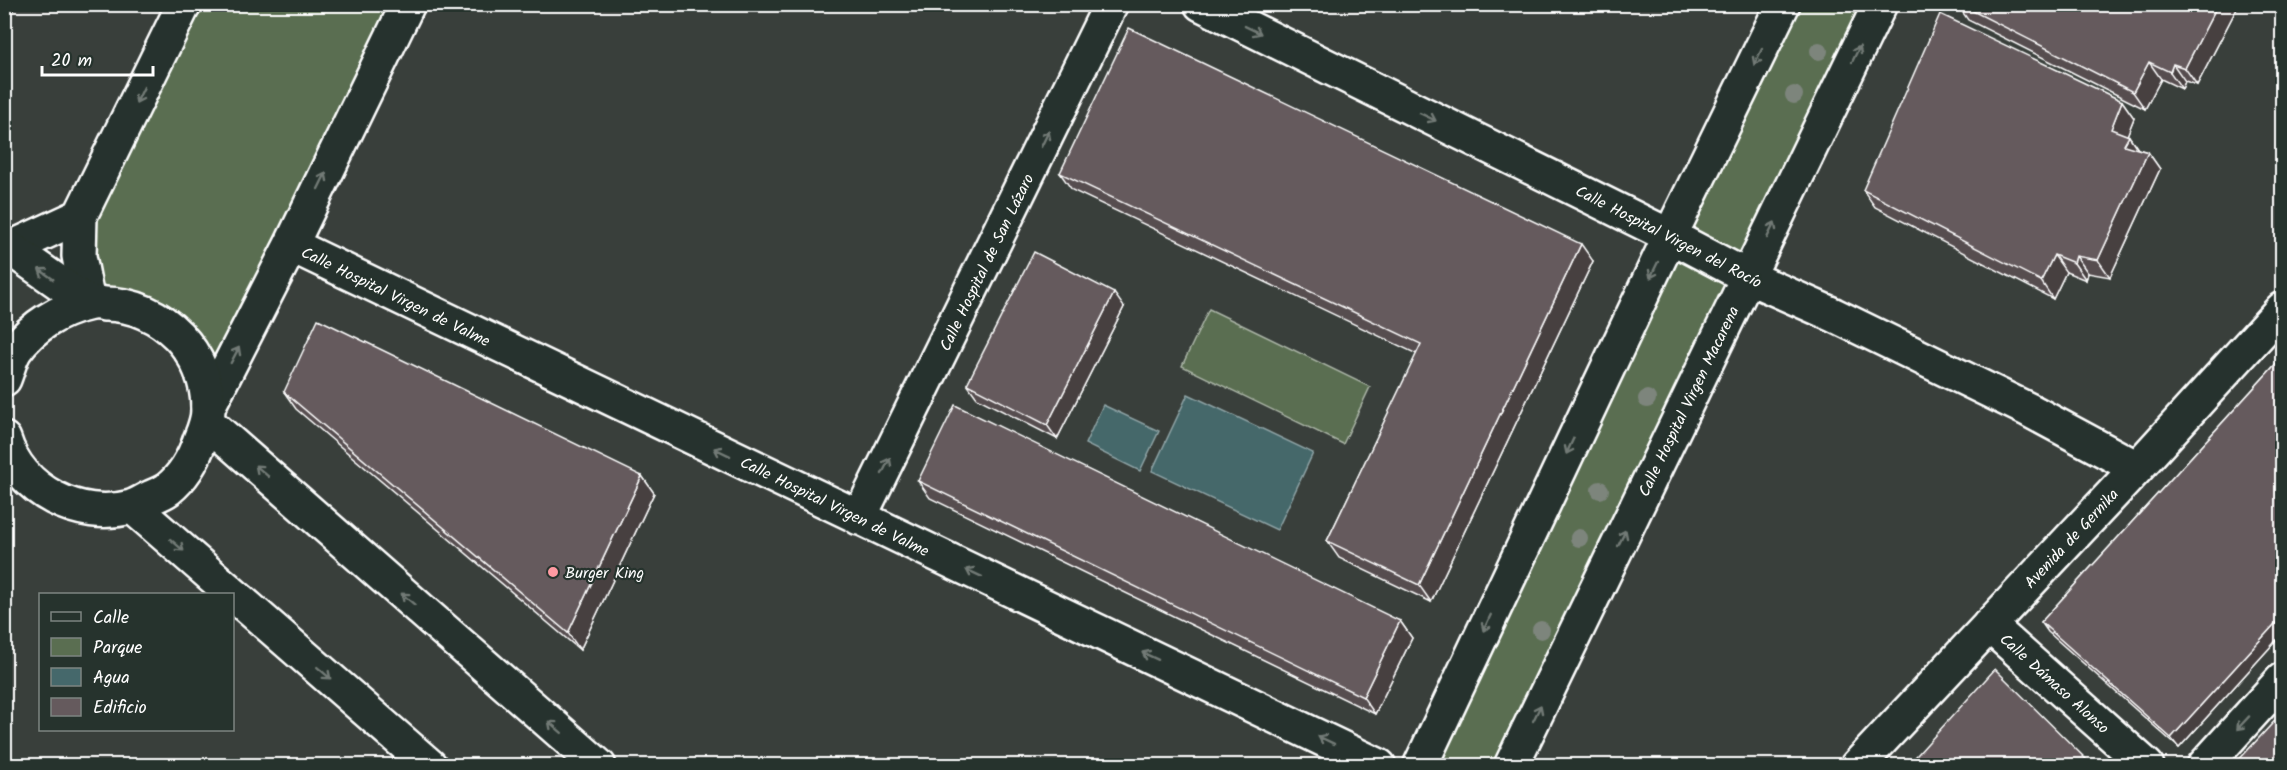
<svg xmlns="http://www.w3.org/2000/svg" width="2287" height="770" viewBox="0 0 2287 770" font-family="Kalam,sans-serif">
	<style>
		.green { fill: #5a6e51; stroke: #acb6a8; stroke-width: 1.5 }
		.water { fill: #45686b; stroke: #8fa4a6; stroke-width: 1.5 }
		.lines { fill: none; stroke-linecap: round; stroke-linejoin: round }
		.street-casing { stroke: #fff; stroke-width: 38 }
		.secondary-casing { stroke: #fff; stroke-width: 38 }
		.street { stroke: #26332d; stroke-width: 33 }
		.secondary { stroke: #26332d; stroke-width: 33 }
		.tree { fill: #7d857c }
		.wall { fill: #574d50; stroke: #fff; stroke-width: 1.5 }
		.shaded-wall { fill: #473f41; stroke: #fff; stroke-width: 1.5 }
		.building { fill: #655a5d; stroke: #fff; stroke-width: 1.5 }
		.oneway { stroke: #727a76 }
		.poi-dot { fill: #ff9aa2; stroke: #26332d; stroke-width: 2 }
		.labels { text-anchor: middle; stroke-width: 4.5; stroke-linejoin: round; paint-order: stroke }
		.street-label { font-size: 16px; fill: #fff; stroke: #26332d }
		.poi-label { font-size: 16px; fill: #fff; stroke: #26332d; text-anchor: start }
	</style>
	<rect width="100%" height="100%" fill="#393f3b"/>
	<filter id="ink" filterUnits="userSpaceOnUse"><feTurbulence type="fractalNoise" baseFrequency=".0167" numOctaves="2"/><feDisplacementMap in="SourceGraphic" scale="12" xChannelSelector="R" yChannelSelector="G"/><feConvolveMatrix kernelMatrix="1 2 1 2 8 2 1 2 1" color-interpolation-filters="sRGB"/></filter>
	<g filter="url(#ink)">
		<path class="green" d="M184,5H408L208,407L191,350L88,303L79,256Z
			M1783,5H1880L1511,765L1420,766Z
			M1209,309L1370,387L1343,444L1182,366Z"/>
		<path class="water" d="M1188,394L1313,453L1277,530L1152,471Z
			M1103,405L1159,431L1140,471L1085,444Z"/>
		<g class="lines">
			<defs>
				<path id="street" d="M1201,4L1670,236L1748,277L1834,315L2029,410L2137,468
					M80,216L79,256L88,303
					M291,245L1379,766
					M11,248L80,216L184,4
					M208,407L291,245L408,4
					M859,518L1111,4
					M1989,625L2147,766
					M1420,766L1670,236L1783,4
					M1511,766L1880,4
					M1857,766L2137,468L2282,309
					M2204,766L2282,680"/>
				<path id="secondary" d="M4,244L88,303
					M4,379C8,370 10,357 16,349C33,326 59,310 87,304C93,302 100,303 105,304C162,304 209,353 208,410C208,421 204,430 200,440C194,458 183,477 168,489C164,492 157,495 152,497C145,500 138,505 131,507C79,521 20,491 4,439
					M207,422L599,766
					M133,507L430,766"/>
			</defs>
			<use href="#street" class="street-casing"/>
			<use href="#secondary" class="secondary-casing"/>
			<use href="#street" class="street"/>
			<use href="#secondary" class="secondary"/>
		</g>
		<g class="tree">
			<circle cx="1819" cy="51" r="9"/>
			<circle cx="1794" cy="95" r="9"/>
			<circle cx="1647" cy="399" r="9"/>
			<circle cx="1600" cy="490" r="9"/>
			<circle cx="1579" cy="538" r="9"/>
			<circle cx="1541" cy="630" r="9"/>
		</g>
		<path class="wall" d="M1957,4H2239L2197,85L2185,81L2182,89L2161,79L2145,109L1968,20Z
			M2122,101L2134,118L2127,135L2129,136L2138,149L2148,152L2160,169L2110,277L2088,273L2086,280L2066,272L2053,299L1875,207L1863,190Z
			M1060,173L1593,261L1431,602L1339,558L1327,541L1417,354L1072,190Z
			M1124,307L1057,439L977,398L967,384Z
			M2283,356V633L2179,748L2048,632L2041,622Z
			M284,392L642,476L654,493L580,650L296,409Z
			M918,481L1400,621L1412,638L1375,714L930,498Z"/>
		<path class="shaded-wall" d="M4,4H16L4,28Z
			M2218,4H2239L2197,85L2185,68Z
			M2149,62L2161,79L2145,109L2133,92Z
			M2173,64L2185,81L2182,89L2170,72Z
			M2122,101L2134,118L2123,146L2111,129Z
			M2129,136L2141,154L2124,145Z
			M2148,152L2160,169L2110,277L2098,260Z
			M1581,244L1593,261L1431,602L1419,585Z
			M2054,255L2066,272L2053,299L2041,281Z
			M2076,256L2088,273L2086,280L2074,263Z
			M1114,293L1124,307L1057,439L1047,425Z
			M642,476L654,493L580,650L568,633Z
			M2283,615V633L2179,748L2171,738Z
			M1400,621L1412,638L1375,714L1363,697Z"/>
		<path class="building" d="M1959,4H2218L2185,68L2173,64L2170,72L2149,62L2133,92Z
			M1940,14L2122,101L2111,129L2129,136L2124,145L2148,152L2098,260L2076,256L2074,263L2054,255L2041,281L1863,190Z
			M1129,28L1581,244L1419,585L1327,541L1421,344L1060,173Z
			M1034,252L1114,293L1047,425L967,384Z
			M318,319L642,476L568,633L284,392Z
			M2283,356V615L2171,738L2041,622Z
			M955,405L1400,621L1363,697L918,481Z
			M1995,669L2092,765H1908Z
			M2283,712V765H2234Z"/>
		<defs><path id="oneway-shaft" d="M-6 0H5M1.5-3L5.5 0L1.5 3" fill="none" stroke-width="1.6" stroke-linecap="round" stroke-linejoin="round" transform="scale(1.5)"/></defs>
		<g class="oneway">
			<use href="#oneway-shaft" transform="translate(1253 30) rotate(26)"/>
			<use href="#oneway-shaft" transform="translate(1856 54) rotate(-64)"/>
			<use href="#oneway-shaft" transform="translate(1758 57) rotate(116)"/>
			<use href="#oneway-shaft" transform="translate(140 95) rotate(116)"/>
			<use href="#oneway-shaft" transform="translate(1428 117) rotate(26)"/>
			<use href="#oneway-shaft" transform="translate(1045 139) rotate(-64)"/>
			<use href="#oneway-shaft" transform="translate(322 181) rotate(-64)"/>
			<use href="#oneway-shaft" transform="translate(1771 230) rotate(-64)"/>
			<use href="#oneway-shaft" transform="translate(1654 270) rotate(116)"/>
			<use href="#oneway-shaft" transform="translate(46 274) rotate(-145)"/>
			<use href="#oneway-shaft" transform="translate(235 355) rotate(-62)"/>
			<use href="#oneway-shaft" transform="translate(1570 446) rotate(115)"/>
			<use href="#oneway-shaft" transform="translate(722 452) rotate(-154)"/>
			<use href="#oneway-shaft" transform="translate(886 466) rotate(-63)"/>
			<use href="#oneway-shaft" transform="translate(262 471) rotate(-139)"/>
			<use href="#oneway-shaft" transform="translate(1622 538) rotate(-64)"/>
			<use href="#oneway-shaft" transform="translate(177 545) rotate(41)"/>
			<use href="#oneway-shaft" transform="translate(974 573) rotate(-155)"/>
			<use href="#oneway-shaft" transform="translate(408 599) rotate(-139)"/>
			<use href="#oneway-shaft" transform="translate(1487 623) rotate(115)"/>
			<use href="#oneway-shaft" transform="translate(1150 656) rotate(-155)"/>
			<use href="#oneway-shaft" transform="translate(324 673) rotate(41)"/>
			<use href="#oneway-shaft" transform="translate(1537 713) rotate(-64)"/>
			<use href="#oneway-shaft" transform="translate(2243 723) rotate(133)"/>
			<use href="#oneway-shaft" transform="translate(555 727) rotate(-139)"/>
			<use href="#oneway-shaft" transform="translate(1326 740) rotate(-154)"/>
		</g>
	</g>
	<circle class="poi-dot" cx="553" cy="572" r="6"/>
	<g class="labels">
		<g class="street-label">
			<text transform="translate(1669 236) rotate(27)" y="6">Calle Hospital Virgen del Rocío</text>
			<text transform="translate(986 262) rotate(-64)" y="6">Calle Hospital de San Lázaro</text>
			<text transform="translate(396 296) rotate(26)" y="6">Calle Hospital Virgen de Valme</text>
			<text transform="translate(1688 401) rotate(-64)" y="6">Calle Hospital Virgen Macarena</text>
			<text transform="translate(835 506) rotate(26)" y="6">Calle Hospital Virgen de Valme</text>
			<text transform="translate(2071 538) rotate(-47)" y="6">Avenida de Gernika</text>
			<text transform="translate(2055 683) rotate(42)" y="6">Calle Dámaso Alonso</text>
		</g>
		<g class="poi-label">
			<text x="565" y="578">Burger King</text>
		</g>
	</g>
	<rect width="2287" height="770" fill="none" stroke="#26332d" stroke-width="24"/>
	<rect x="12" y="12" width="2263" height="746" fill="none" stroke="#fff" stroke-width="2" filter="url(#ink)"/>
	<rect x="39" y="593" width="195" height="138" fill="#26332d" stroke="#7d8581" stroke-width="1.5"/>
	<rect x="51" y="612" width="30" height="9" fill="#26332d" stroke="#7d8581" stroke-width="1.5"/>
	<text x="93" y="623" font-size="18" fill="#ffffff">Calle</text>
	<rect x="51" y="638" width="30" height="18" fill="#5a6e51" stroke="#7d8581" stroke-width="1.5"/>
	<text x="93" y="653" font-size="18" fill="#ffffff">Parque</text>
	<rect x="51" y="668" width="30" height="18" fill="#45686b" stroke="#7d8581" stroke-width="1.5"/>
	<text x="93" y="683" font-size="18" fill="#ffffff">Agua</text>
	<rect x="51" y="698" width="30" height="18" fill="#655a5d" stroke="#7d8581" stroke-width="1.5"/>
	<text x="93" y="713" font-size="18" fill="#ffffff">Edificio</text>
	<path d="M42 66v9h111v-9" fill="none" stroke="#ffffff" stroke-width="3"/>
	<text x="51" y="66" font-size="18" fill="#ffffff" stroke="#26332d" stroke-width="4.5" paint-order="stroke">20 m</text>
</svg>
